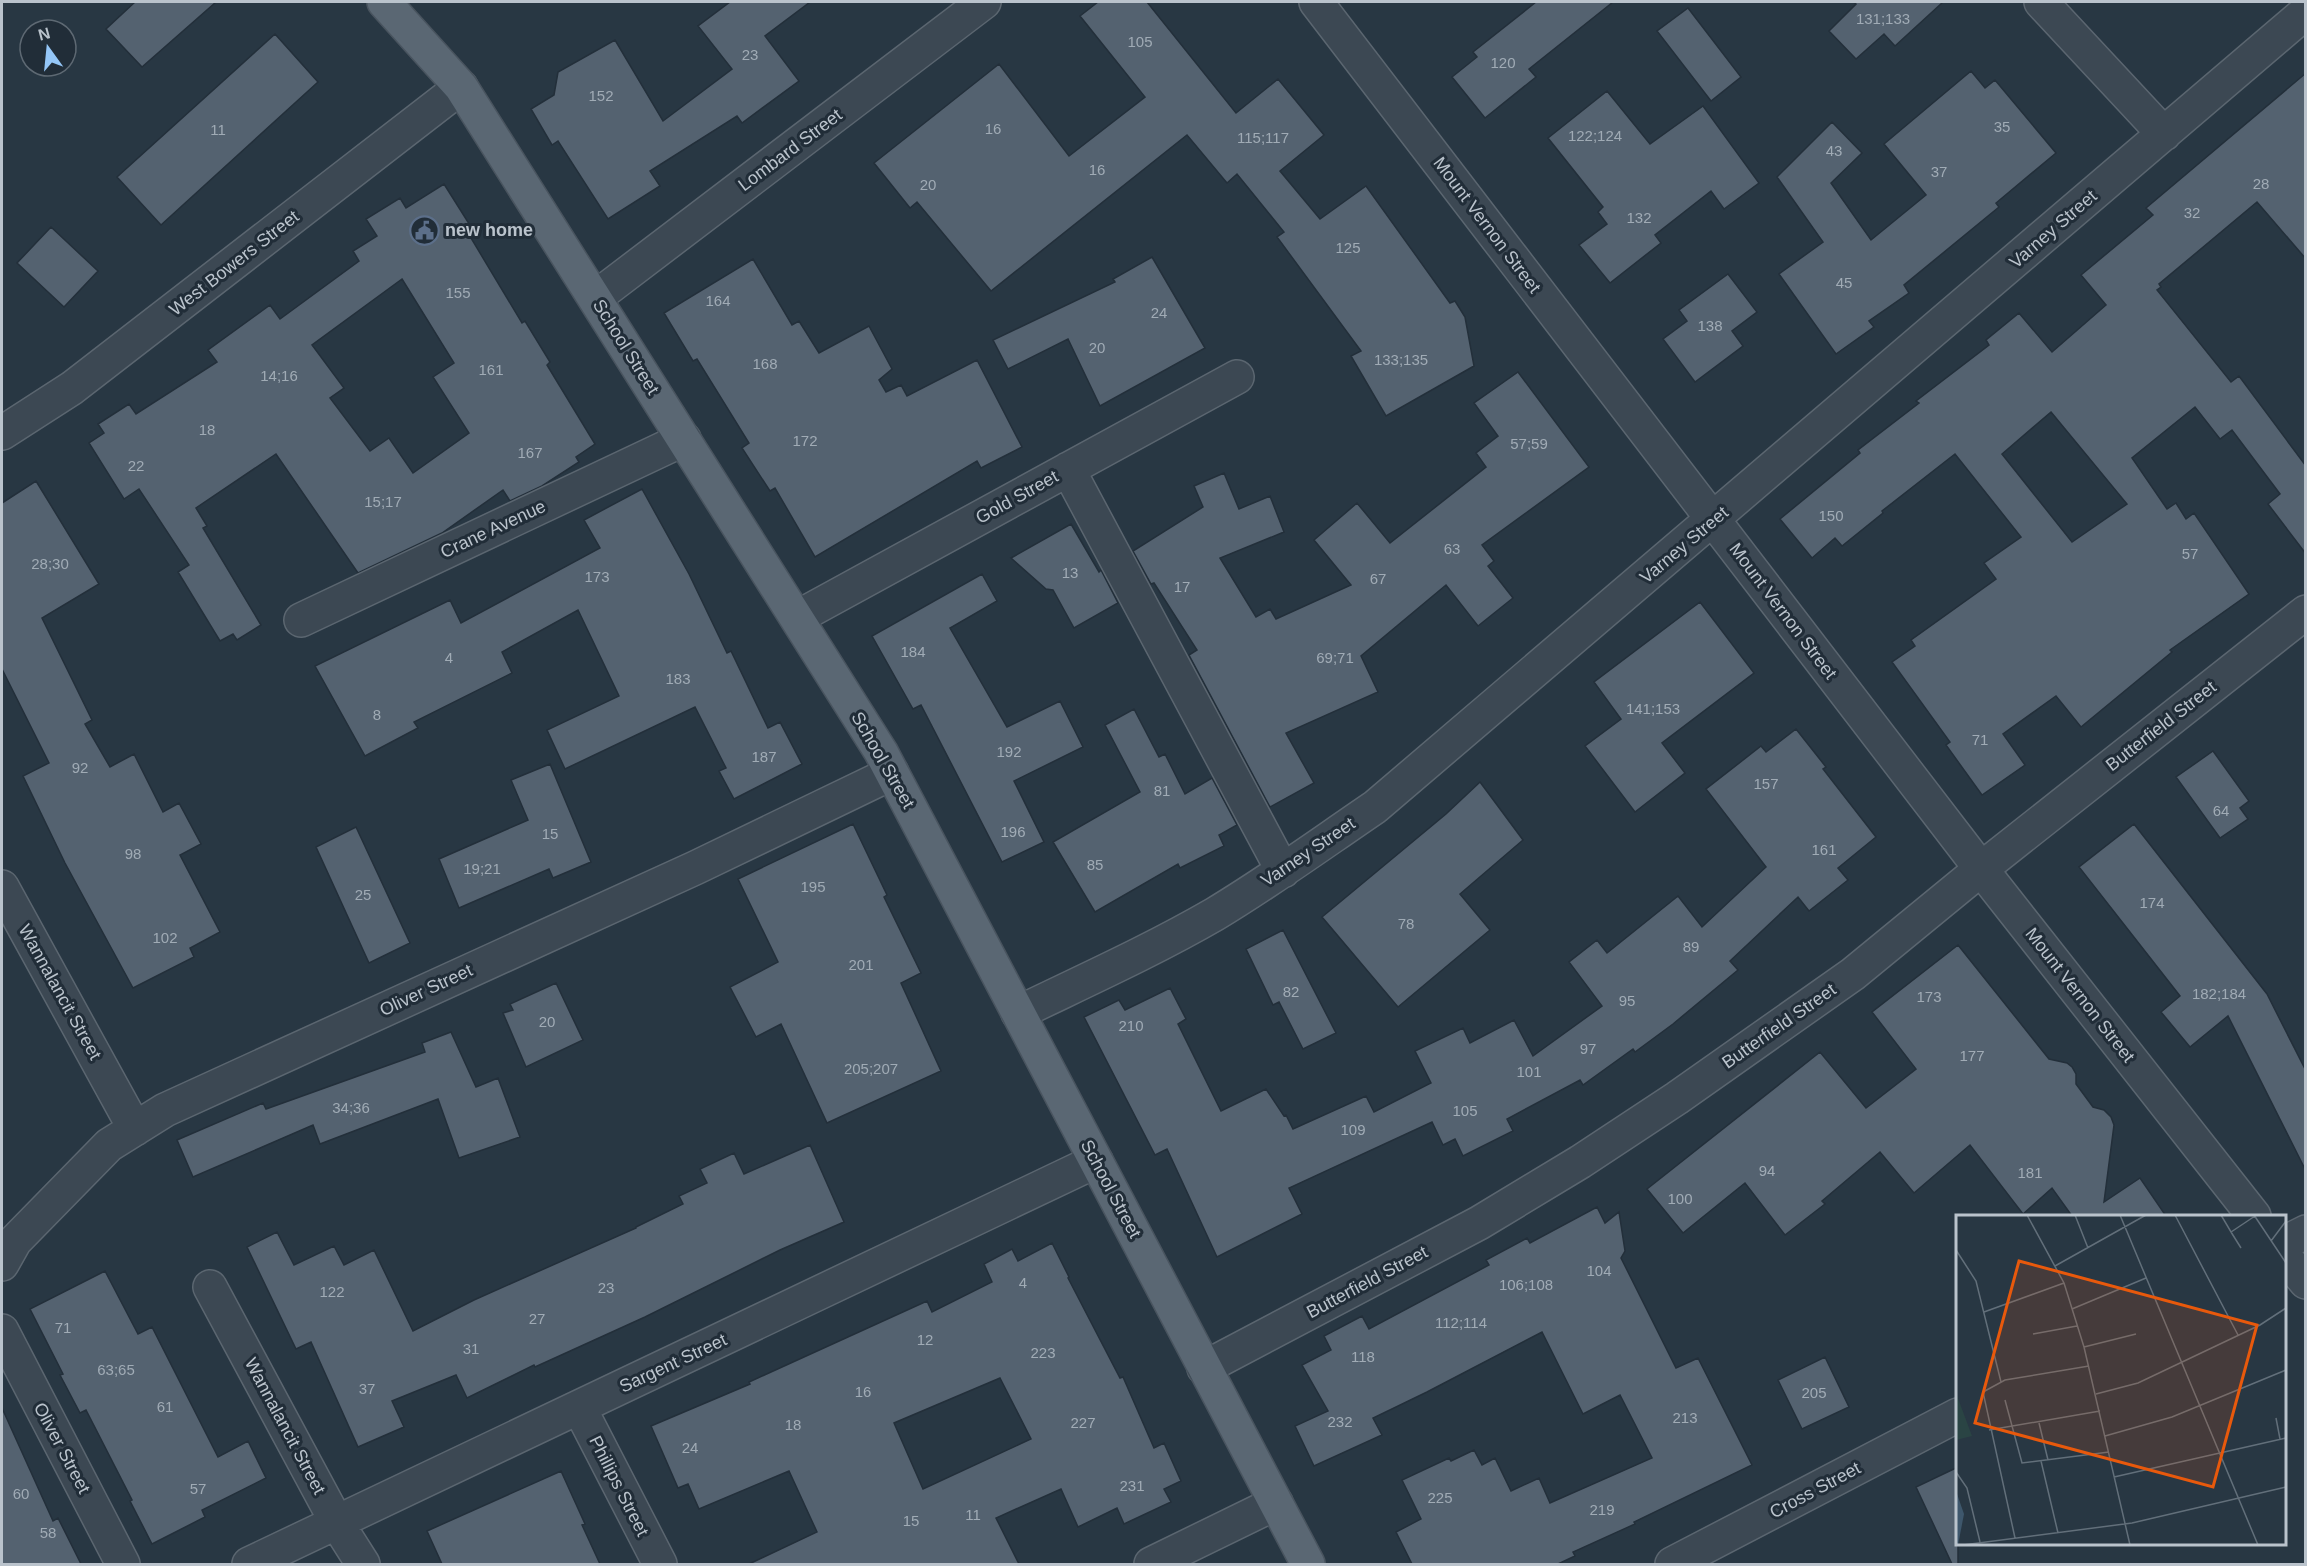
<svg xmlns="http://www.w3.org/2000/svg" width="2307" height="1566" viewBox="0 0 2307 1566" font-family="Arial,sans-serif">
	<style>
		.building { fill: #546270; stroke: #232f3a; stroke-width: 1.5; fill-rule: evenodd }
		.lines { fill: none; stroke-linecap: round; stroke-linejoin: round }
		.minor-casing { stroke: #5b6670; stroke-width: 36 }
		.major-casing { stroke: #49545f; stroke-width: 36 }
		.minor { stroke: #3c4853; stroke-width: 33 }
		.major { stroke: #5a6773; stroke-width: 33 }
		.labels { text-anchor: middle; stroke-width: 6; stroke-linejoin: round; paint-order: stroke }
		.number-label { font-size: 15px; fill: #a0abb5 }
		.street-label { font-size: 18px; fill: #bac3cc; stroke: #212d38 }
		.poi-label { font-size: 18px; font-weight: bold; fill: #bac3cc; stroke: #212d38; text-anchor: start }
		.inset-road { fill: none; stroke: #626f7a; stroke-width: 1.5 }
		.view { fill: #e8590c; fill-opacity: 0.15; stroke: #e8590c; stroke-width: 3 }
		.inset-edge { fill: none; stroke: #bac3cc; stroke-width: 3 }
	</style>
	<rect width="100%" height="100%" fill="#283743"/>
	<path class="building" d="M135,2H216L142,67L106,29Z
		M730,2H810L765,36L799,81L742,123L737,116L650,171L660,186L608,219L558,141L552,145L531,109L554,95L558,72L615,40L663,121L732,69L698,26Z
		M1098,2H1147L1236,113L1278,79L1324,135L1280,171L1320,219L1366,186L1450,303L1455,301L1465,317L1474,366L1386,416L1351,356L1361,351L1277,237L1284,232L1237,174L1227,183L1187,135L991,291L917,202L910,208L874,163L999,64L1069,156L1145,97L1080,16Z
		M1536,2H1613L1529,69L1536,77L1485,118L1452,77L1477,57L1473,52Z
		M1853,2H1943L1895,46L1884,34L1856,59L1829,31L1856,4Z
		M1688,8L1741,77L1711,101L1657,31Z
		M275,34L318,82L161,225L117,177Z
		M1971,71L1985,88L1995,80L2056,153L1996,203L1999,207L1904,285L1909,293L1869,321L1874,327L1836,354L1779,274L1823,242L1777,177L1832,122L1862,153L1831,183L1871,240L1926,195L1884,144Z
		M2306,73V259L2257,202L2159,284L2161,287L2157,290L2231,382L2239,376L2306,466V554L2268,504L2280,494L2232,430L2220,439L2195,407L2132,458L2167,509L2176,503L2186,519L2194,513L2249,594L2170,650L2172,652L2081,727L2056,696L2003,734L2025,765L1982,795L1946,745L1950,742L1892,662L1915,646L1911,640L1996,579L1984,563L2021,537L1955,454L1882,511L1883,513L1842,546L1835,538L1812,558L1780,519L1860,453L1858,450L1919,403L1916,401L1989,345L1986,340L2019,313L2052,352L2106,305L2081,275L2153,215L2146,208ZM2051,412L2127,504L2072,542L2002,454Z
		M1607,91L1650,144L1703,106L1759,183L1724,209L1711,191L1655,235L1661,243L1610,283L1579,245L1607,224L1598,212L1603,207L1548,138Z
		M444,184L473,230L468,233L522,323L525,321L550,362L547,365L595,444L576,457L579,462L542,486L510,501L503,490L442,533L358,573L276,454L196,508L207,526L203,528L261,625L237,640L233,634L220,641L178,572L189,565L139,489L124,499L89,443L104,433L98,424L129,404L136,414L217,362L208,350L270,305L280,319L359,261L353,251L377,236L366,219L400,198L406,208ZM402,279L454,363L433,377L469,433L413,473L389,438L370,451L330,398L344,388L312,345Z
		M51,227L98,271L64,307L17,263Z
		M1152,257L1205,348L1100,406L1068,339L1008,369L993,340L1115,282L1113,279Z
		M753,259L792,325L799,321L819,353L869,326L892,369L879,380L886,392L901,385L907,396L977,360L1022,447L981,468L977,461L815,557L775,488L770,491L742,448L749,443L697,359L693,361L664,313Z
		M1728,274L1757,312L1732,331L1743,346L1695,382L1663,339L1687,321L1679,310Z
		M1518,372L1589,467L1482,545L1494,561L1488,566L1513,598L1478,626L1446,585L1361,656L1378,692L1286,733L1314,783L1270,807L1189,655L1197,650L1154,583L1151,584L1133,551L1203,507L1194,486L1224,473L1239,509L1270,496L1284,532L1220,558L1256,617L1270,609L1276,619L1351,585L1314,540L1357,503L1390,543L1486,467L1476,453L1498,436L1474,403Z
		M36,481L99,584L42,618L92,720L85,724L110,767L134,754L163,812L179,803L201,844L180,855L220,932L190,948L194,957L133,988L65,863L23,776L49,763L2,669V503Z
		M642,489L689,574L727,653L731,651L768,728L780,722L802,764L734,799L719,771L726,768L695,707L565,769L547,730L619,696L578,610L502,652L512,673L414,722L418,728L365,756L315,666L450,600L461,623L600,548L584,520Z
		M1071,524L1099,572L1101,570L1118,603L1074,628L1053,590L1046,589L1011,558Z
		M982,574L997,601L950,628L1007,727L1060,701L1083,747L1014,781L1044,842L1002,862L921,705L913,709L872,636Z
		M1700,602L1754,673L1662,743L1685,773L1635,812L1585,746L1621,719L1594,682Z
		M1134,709L1159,757L1165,754L1185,794L1212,778L1237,825L1219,835L1224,846L1180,868L1178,864L1095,912L1053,842L1140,792L1105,725Z
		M1796,729L1826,767L1823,769L1876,837L1838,868L1848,880L1809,911L1798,897L1730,961L1738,970L1673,1024L1635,1052L1633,1049L1583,1085L1580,1080L1507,1119L1513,1131L1463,1156L1455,1139L1443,1145L1432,1122L1289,1188L1302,1214L1217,1257L1167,1149L1155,1155L1084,1017L1119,1000L1125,1010L1170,988L1186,1019L1178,1024L1221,1111L1266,1089L1284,1116L1286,1115L1293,1129L1366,1096L1374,1112L1431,1083L1415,1051L1463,1028L1470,1043L1514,1020L1533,1056L1602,1006L1569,962L1597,940L1607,953L1678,896L1702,927L1766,867L1706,789L1761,746L1766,752Z
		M2213,751L2249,801L2240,808L2248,819L2220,838L2176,777Z
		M550,764L591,862L553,878L549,869L459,908L439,859L528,820L511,780Z
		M1480,782L1523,840L1460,894L1490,930L1398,1007L1322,917L1446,814Z
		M853,824L887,895L884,897L921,973L901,983L941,1071L827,1123L781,1024L756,1037L730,987L778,962L738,879Z
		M2134,824L2267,994L2306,1071V1171L2228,1016L2190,1047L2161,1012L2180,996L2079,867Z
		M356,827L410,943L369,963L316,847Z
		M1283,930L1336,1033L1303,1049L1279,1002L1273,1005L1246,949Z
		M1958,945L2049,1059L2067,1063L2072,1067L2076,1074V1084L2093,1107L2104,1110L2111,1117L2114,1125L2104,1202L2140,1178L2166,1216H2072L2052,1188L2023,1214L1970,1145L1914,1193L1880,1152L1822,1201L1825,1204L1785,1235L1745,1183L1683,1233L1647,1189L1820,1052L1866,1108L1916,1069L1872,1012Z
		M556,983L583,1040L526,1067L503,1013L513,1010L510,1004Z
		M451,1032L476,1087L498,1078L520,1137L459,1158L438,1099L320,1144L313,1125L193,1177L177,1140L263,1103L266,1109L425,1052L422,1043Z
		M810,1145L844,1222L780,1250L645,1317L535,1367L534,1365L467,1398L456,1375L392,1401L404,1427L358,1447L311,1342L296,1349L247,1247L277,1232L294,1265L334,1246L344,1265L374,1250L413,1331L474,1300L636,1228V1227L683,1204L679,1196L707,1183L700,1169L734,1153L744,1174Z
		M1597,1207L1605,1223L1619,1212L1625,1251L1621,1258L1676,1368L1698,1358L1752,1465L1634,1522L1635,1524L1573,1552L1575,1556L1558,1564H1412L1396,1532L1421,1519L1402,1480L1449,1458L1451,1461L1474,1450L1482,1465L1495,1458L1511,1491L1539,1478L1550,1503L1652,1458L1620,1395L1583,1414L1542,1332L1427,1392L1373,1418L1382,1435L1314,1466L1295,1426L1328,1411L1302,1365L1331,1350L1324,1336L1362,1316L1369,1329L1489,1265L1486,1260L1527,1238L1530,1243Z
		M1052,1243L1069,1277L1068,1278L1120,1378L1123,1377L1154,1448L1164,1443L1181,1481L1164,1489L1171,1502L1124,1524L1117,1508L1078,1527L1061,1489L996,1518L1019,1564H749L817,1532L789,1471L699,1509L688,1484L678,1488L651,1426L750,1384L749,1382L927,1301L932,1312L992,1282L984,1264L1012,1249L1018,1261ZM1000,1378L1031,1439L923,1489L894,1423Z
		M105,1271L138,1334L152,1327L218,1457L248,1441L266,1478L202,1510L205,1517L152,1544L130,1501L132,1500L86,1410L80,1413L60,1375L63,1374L30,1309Z
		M1825,1357L1849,1407L1802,1429L1778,1380Z
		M2,1408L53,1521L58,1518L81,1564H2Z
		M1958,1467V1564H1952L1916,1487Z
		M561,1471L585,1524L582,1525L600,1564H442L427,1531Z"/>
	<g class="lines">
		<defs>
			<path id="minor" d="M1316,2L1981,869L2254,1216
				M2041,2L2164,134
				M595,298L984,2
				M2,433L72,388L461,87
				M1068,469L1283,871
				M798,617L1237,377
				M301,620L684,439
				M2,887L135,1129
				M1018,1013C1084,981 1151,951 1215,914C1270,881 1322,843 1375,807L2306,12
				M2284,1243L2306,1232
				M2284,1256L2306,1282
				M2,1264L15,1241L109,1145L165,1110L695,868L892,773
				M210,1287L337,1523L363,1564
				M2,1331L123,1564
				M1204,1368L1479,1223L1580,1162L1677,1098L1853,974L1981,869L2306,612
				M579,1407L660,1564
				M249,1564L1096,1161
				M1151,1564L1276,1503
				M1672,1564L1958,1415"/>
			<path id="major" d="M384,2L461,87L881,752L1308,1564"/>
		</defs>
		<use href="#minor" class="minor-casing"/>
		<use href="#major" class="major-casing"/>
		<use href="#minor" class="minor"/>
		<use href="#major" class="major"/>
	</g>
	<defs>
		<symbol id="civic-ring" viewBox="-11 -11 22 22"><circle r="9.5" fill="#212d38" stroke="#5c6f8a" stroke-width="1.5"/><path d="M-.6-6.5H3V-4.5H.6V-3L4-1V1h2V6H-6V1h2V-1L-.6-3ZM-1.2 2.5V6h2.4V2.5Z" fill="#5c6f8a"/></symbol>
	</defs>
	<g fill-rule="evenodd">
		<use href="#civic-ring" x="408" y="214" width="33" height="33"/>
	</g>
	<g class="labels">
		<g class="number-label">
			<text x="1883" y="24">131;133</text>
			<text x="1140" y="47">105</text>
			<text x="750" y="60">23</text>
			<text x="1503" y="68">120</text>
			<text x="601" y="101">152</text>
			<text x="2002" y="132">35</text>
			<text x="993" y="134">16</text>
			<text x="218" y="135">11</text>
			<text x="1595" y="141">122;124</text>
			<text x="1263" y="143">115;117</text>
			<text x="1834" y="156">43</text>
			<text x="1097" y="175">16</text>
			<text x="1939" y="177">37</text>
			<text x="2261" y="189">28</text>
			<text x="928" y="190">20</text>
			<text x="2192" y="218">32</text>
			<text x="1639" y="223">132</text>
			<text x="1348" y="253">125</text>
			<text x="1844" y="288">45</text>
			<text x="458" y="298">155</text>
			<text x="718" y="306">164</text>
			<text x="1159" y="318">24</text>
			<text x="1710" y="331">138</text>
			<text x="1097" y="353">20</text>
			<text x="1401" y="365">133;135</text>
			<text x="765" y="369">168</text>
			<text x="491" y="375">161</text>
			<text x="279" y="381">14;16</text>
			<text x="207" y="435">18</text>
			<text x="805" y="446">172</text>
			<text x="1529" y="449">57;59</text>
			<text x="530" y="458">167</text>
			<text x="136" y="471">22</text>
			<text x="383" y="507">15;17</text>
			<text x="1831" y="521">150</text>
			<text x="1452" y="554">63</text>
			<text x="2190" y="559">57</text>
			<text x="50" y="569">28;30</text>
			<text x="1070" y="578">13</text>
			<text x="597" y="582">173</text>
			<text x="1378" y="584">67</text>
			<text x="1182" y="592">17</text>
			<text x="913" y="657">184</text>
			<text x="449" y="663">4</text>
			<text x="1335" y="663">69;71</text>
			<text x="678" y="684">183</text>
			<text x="1653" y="714">141;153</text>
			<text x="377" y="720">8</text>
			<text x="1980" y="745">71</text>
			<text x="1009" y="757">192</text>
			<text x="764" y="762">187</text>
			<text x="80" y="773">92</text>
			<text x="1766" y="789">157</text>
			<text x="1162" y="796">81</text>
			<text x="2221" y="816">64</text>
			<text x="1013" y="837">196</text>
			<text x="550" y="839">15</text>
			<text x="1824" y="855">161</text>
			<text x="133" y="859">98</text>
			<text x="1095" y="870">85</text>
			<text x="482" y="874">19;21</text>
			<text x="813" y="892">195</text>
			<text x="363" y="900">25</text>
			<text x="2152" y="908">174</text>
			<text x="1406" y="929">78</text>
			<text x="165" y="943">102</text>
			<text x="1691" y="952">89</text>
			<text x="861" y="970">201</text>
			<text x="1291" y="997">82</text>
			<text x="2219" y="999">182;184</text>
			<text x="1929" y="1002">173</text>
			<text x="1627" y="1006">95</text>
			<text x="547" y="1027">20</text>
			<text x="1131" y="1031">210</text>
			<text x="1588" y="1054">97</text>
			<text x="1972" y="1061">177</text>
			<text x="871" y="1074">205;207</text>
			<text x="1529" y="1077">101</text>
			<text x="351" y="1113">34;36</text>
			<text x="1465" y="1116">105</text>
			<text x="1353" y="1135">109</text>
			<text x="1767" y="1176">94</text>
			<text x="2030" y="1178">181</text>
			<text x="1680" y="1204">100</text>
			<text x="1599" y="1276">104</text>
			<text x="1023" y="1288">4</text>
			<text x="1526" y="1290">106;108</text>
			<text x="606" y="1293">23</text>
			<text x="332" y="1297">122</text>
			<text x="537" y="1324">27</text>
			<text x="1461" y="1328">112;114</text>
			<text x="63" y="1333">71</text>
			<text x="925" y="1345">12</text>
			<text x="471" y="1354">31</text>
			<text x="1043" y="1358">223</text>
			<text x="1363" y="1362">118</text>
			<text x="116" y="1375">63;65</text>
			<text x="367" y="1394">37</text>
			<text x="863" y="1397">16</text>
			<text x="1814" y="1398">205</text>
			<text x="165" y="1412">61</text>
			<text x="1685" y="1423">213</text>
			<text x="1340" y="1427">232</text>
			<text x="1083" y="1428">227</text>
			<text x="793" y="1430">18</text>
			<text x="690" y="1453">24</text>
			<text x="1132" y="1491">231</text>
			<text x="198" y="1494">57</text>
			<text x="21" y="1499">60</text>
			<text x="1440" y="1503">225</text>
			<text x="1602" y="1515">219</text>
			<text x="973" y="1520">11</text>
			<text x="911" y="1526">15</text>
			<text x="48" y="1538">58</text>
		</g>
		<g class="street-label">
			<text transform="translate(790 150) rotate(-37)" y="6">Lombard Street</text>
			<text transform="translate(1487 225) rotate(53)" y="6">Mount Vernon Street</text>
			<text transform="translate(2053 229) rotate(-41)" y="6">Varney Street</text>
			<text transform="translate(234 263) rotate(-38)" y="6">West Bowers Street</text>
			<text transform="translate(626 347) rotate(58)" y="6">School Street</text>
			<text transform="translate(1017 497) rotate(-29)" y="6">Gold Street</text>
			<text transform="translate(493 529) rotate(-25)" y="6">Crane Avenue</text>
			<text transform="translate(1684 545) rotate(-40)" y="6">Varney Street</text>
			<text transform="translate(1783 611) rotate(53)" y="6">Mount Vernon Street</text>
			<text transform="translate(2161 726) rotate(-38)" y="6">Butterfield Street</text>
			<text transform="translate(883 760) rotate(60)" y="6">School Street</text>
			<text transform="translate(1308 852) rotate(-34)" y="6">Varney Street</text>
			<text transform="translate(426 990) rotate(-25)" y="6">Oliver Street</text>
			<text transform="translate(60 992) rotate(61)" y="6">Wannalancit Street</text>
			<text transform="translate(2080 995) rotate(52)" y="6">Mount Vernon Street</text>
			<text transform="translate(1779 1026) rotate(-35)" y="6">Butterfield Street</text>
			<text transform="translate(1111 1189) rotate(62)" y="6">School Street</text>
			<text transform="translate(1367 1282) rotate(-28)" y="6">Butterfield Street</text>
			<text transform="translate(673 1363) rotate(-25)" y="6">Sargent Street</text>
			<text transform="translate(285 1426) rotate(62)" y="6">Wannalancit Street</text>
			<text transform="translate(62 1448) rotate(62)" y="6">Oliver Street</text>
			<text transform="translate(619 1486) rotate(63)" y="6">Phillips Street</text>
			<text transform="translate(1815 1490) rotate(-28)" y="6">Cross Street</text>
		</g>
		<g class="poi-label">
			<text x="445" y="236">new home</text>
		</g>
	</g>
	<g transform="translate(1956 1215)">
		<rect width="330" height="330" fill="#283743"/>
		<path d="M0,178L16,221L0,225Z" fill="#2a4444"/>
		<path d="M0,276L8,299L2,330H0Z" fill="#3e576c"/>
		<path class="inset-road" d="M71,0L108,68L128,132L174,330M119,0L132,33M164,0L302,330M219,0L282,120M265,0L275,17L299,1M298,0L330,48M275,17L285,33M315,26L330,6M0,35L20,66L45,167M99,51L190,0M116,94L190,63M28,97L108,68M77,119L121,111M128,132L180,119M140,179L182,168L304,110L330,93M49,185L66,248L153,237M320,203L324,224M83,208L92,245M33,215L144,196M149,221L216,202L330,155M85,246L102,318M0,257L11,273L24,327M158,262L330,223M59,323L27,177L49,165L133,151M7,330L176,308L330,272"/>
		<path class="view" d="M63,46L301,110L257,272L19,208Z"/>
		<rect width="330" height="330" class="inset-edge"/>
	</g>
	<rect width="2307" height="1566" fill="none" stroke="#bac3cc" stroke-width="6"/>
	<g transform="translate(48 48) rotate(345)"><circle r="28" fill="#212d38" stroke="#5e6973" stroke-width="1.5"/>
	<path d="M0-4.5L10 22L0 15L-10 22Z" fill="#94c6f7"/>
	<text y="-9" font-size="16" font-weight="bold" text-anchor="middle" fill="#bac3cc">N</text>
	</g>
</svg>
